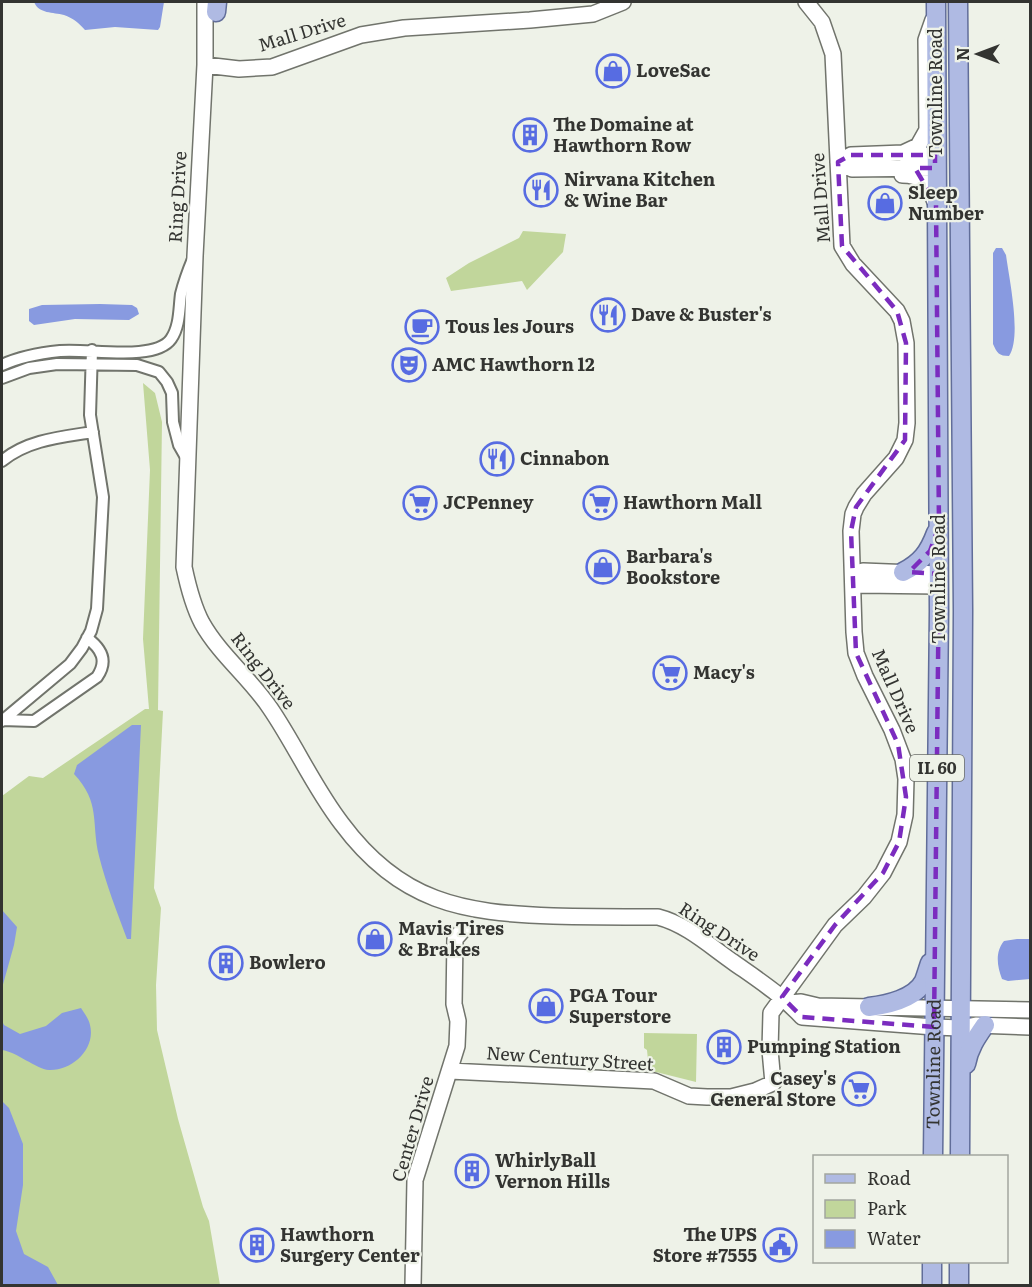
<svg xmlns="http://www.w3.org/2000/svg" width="1032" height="1287" viewBox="0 0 1032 1287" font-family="Literata,serif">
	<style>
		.green { fill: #c1d69b }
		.water { fill: #889ae0 }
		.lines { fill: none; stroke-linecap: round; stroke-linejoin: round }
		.street-casing { stroke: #71746c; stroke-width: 14 }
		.secondary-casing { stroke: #71746c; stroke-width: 18 }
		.primary-casing { stroke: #616d99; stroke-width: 21 }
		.street { stroke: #fff; stroke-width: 10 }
		.secondary { stroke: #fff; stroke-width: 15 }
		.primary { stroke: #afbae3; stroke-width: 18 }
		.marked { fill: none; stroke: #7b2cbf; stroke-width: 4.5; stroke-dasharray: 12 8; stroke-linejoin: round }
		.labels { text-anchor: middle; stroke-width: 4.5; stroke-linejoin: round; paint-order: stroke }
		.shield { fill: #eef2e8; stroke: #6b6d68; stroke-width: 1.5 }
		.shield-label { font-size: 16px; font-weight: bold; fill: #333431 }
		.street-label { font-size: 18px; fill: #333431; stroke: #eef2e8 }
		.poi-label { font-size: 18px; font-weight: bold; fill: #333431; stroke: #eef2e8; text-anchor: start }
	</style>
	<rect width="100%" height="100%" fill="#eef2e8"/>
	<path class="green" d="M523,231L566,234L563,252L527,290L522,281L451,291L446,278L469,263L519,238Z
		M143,383L155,393L162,422L158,710L163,711L154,888L161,908L156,985L157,1030L178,1119L203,1207L209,1221L220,1285H2V796L29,776L43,778L145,709H149L143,639L150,470Z
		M644,1033L697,1034L696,1082L644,1069V1060H648L647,1050L644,1048Z"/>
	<path class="water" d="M34,2H164L160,27L158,30L115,27L85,30C79,23 73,18 64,15C53,12 39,14 34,2Z
		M996,248H1002L1006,255C1009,278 1022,337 1009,356C999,356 997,353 993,344V253Z
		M100,304L132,305L137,308L139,314L129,320L75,319L34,325L29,321V309L42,305Z
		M132,725H141L131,939H127C117,912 106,884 99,856C91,822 101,803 74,774L77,765Z
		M2,910L17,927L14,945L2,988Z
		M1017,939H1030V979L1008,981L1002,979C997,966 995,952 1004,941Z
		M81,1008C84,1013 89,1019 90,1025C96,1049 72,1071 49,1070C36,1069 17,1052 2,1050V1021L4,1025L20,1034L46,1026L62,1013Z
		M2,1101L9,1108L23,1144V1185L16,1231L24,1254L48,1267L58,1285H2Z"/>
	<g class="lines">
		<defs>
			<path id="street" d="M2,365C19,357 41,353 60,351C87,348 155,362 171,339C180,326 179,309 181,294C184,282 188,271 193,259
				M2,378L29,368L57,364L137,365L159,372L167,382L172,393L173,422L179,445L187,459
				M2,461C27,440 61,437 93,432
				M2,720L34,721L97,677C108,661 102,649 87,638
				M2,721L70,664L82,648L91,631L97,609L103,497L90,415L92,350"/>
			<path id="secondary" d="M205,2V65L195,256L184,567C188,586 193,606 202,623C220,655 250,678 270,708C296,746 314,788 342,824C400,902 462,913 553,916C588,917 623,917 658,917C686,924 710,946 733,962C757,979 782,995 802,1017L934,1027L961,1028L976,1025L1030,1027
				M205,65L239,69L272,67L361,35L404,28L530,20L593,14L623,2
				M903,153L918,146L927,130L926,40L933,20
				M838,162L851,155L903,153L906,156L935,155
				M838,162L852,169L935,168
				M902,175C925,175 928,185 936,204
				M939,574L863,571L853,576L860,585L939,586
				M789,1003L801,1002L818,1006L1030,1010
				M450,1071L654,1081L689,1096L707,1097H731L755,1091L773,1083L770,1050L771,1013L835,925L864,897L883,873L899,842L905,815L906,779L903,759L892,730L865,676L856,653L854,632L851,531L853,514L856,507L864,494L896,458L905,440L907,423L906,343L902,321L897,311L853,264L842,246L833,54L822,22L806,2
				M413,1286L415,1180L457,1046L458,1021L454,1004L455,939L462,931"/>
			<g id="primary">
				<path d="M958,2L963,611L960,1156"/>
				<path d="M216,12L217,2"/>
				<path d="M903,572C921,563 929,552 936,533"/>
				<path d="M869,1007C886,1005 915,999 924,981C926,976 928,969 930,963"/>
				<path d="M966,1064C969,1048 976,1038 985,1025"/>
				<path id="s1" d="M933,1156L939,611L936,2"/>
				<path d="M932,1286V1262"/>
				<path d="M959,1286V1262"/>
			</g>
		</defs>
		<use href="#street" class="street-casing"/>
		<use href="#secondary" class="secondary-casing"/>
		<use href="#primary" class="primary-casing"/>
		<use href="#street" class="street"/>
		<use href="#secondary" class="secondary"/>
		<use href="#primary" class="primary"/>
	</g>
	<path class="marked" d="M851,155H935V168H915L936,204L939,526L930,551L909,572L939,574L934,1027L802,1017L782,997L835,925L883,873L899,842L906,797L898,744L856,653L851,531L856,507L905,440L906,343L897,311L842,246L838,162Z"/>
	<defs>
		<symbol id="shop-ring" viewBox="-11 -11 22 22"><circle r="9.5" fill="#eef2e8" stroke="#576ce2" stroke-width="1.5"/><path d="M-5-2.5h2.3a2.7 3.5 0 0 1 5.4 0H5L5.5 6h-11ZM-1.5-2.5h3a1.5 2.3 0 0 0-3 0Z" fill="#576ce2"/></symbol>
		<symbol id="building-ring" viewBox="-11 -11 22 22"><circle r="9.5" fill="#eef2e8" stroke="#576ce2" stroke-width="1.5"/><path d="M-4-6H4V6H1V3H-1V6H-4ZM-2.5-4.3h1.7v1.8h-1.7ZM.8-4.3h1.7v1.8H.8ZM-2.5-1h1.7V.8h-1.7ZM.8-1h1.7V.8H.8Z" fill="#576ce2"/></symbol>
		<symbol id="restaurant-ring" viewBox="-11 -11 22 22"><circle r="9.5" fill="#eef2e8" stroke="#576ce2" stroke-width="1.5"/><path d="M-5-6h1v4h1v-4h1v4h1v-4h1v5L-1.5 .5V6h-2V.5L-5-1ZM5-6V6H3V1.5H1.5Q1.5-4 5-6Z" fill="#576ce2"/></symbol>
		<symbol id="cafe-ring" viewBox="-11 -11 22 22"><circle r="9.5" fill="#eef2e8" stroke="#576ce2" stroke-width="1.5"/><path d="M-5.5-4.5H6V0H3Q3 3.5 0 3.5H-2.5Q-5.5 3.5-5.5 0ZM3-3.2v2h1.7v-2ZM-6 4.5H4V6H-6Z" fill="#576ce2"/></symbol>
		<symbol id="theatre-ring" viewBox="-11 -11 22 22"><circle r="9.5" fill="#eef2e8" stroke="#576ce2" stroke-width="1.5"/><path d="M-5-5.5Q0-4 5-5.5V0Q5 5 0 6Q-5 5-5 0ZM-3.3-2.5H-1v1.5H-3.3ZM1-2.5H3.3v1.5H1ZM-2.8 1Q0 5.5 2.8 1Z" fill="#576ce2"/></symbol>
		<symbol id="supermarket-ring" viewBox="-11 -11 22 22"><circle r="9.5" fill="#eef2e8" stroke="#576ce2" stroke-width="1.5"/><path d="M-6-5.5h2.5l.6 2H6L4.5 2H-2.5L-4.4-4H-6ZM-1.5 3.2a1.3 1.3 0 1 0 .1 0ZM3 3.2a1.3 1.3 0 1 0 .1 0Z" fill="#576ce2"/></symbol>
		<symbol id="civic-ring" viewBox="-11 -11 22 22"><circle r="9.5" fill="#eef2e8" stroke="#576ce2" stroke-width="1.5"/><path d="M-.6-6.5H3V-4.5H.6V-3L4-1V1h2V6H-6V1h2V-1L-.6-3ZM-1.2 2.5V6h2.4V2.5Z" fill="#576ce2"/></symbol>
	</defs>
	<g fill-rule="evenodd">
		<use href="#shop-ring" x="594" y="52" width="38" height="38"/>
		<use href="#building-ring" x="511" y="116" width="38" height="38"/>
		<use href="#restaurant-ring" x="522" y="171" width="38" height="38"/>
		<use href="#shop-ring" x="866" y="184" width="38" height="38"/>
		<use href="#restaurant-ring" x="589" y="296" width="38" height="38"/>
		<use href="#cafe-ring" x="403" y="308" width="38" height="38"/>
		<use href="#theatre-ring" x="390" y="346" width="38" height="38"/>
		<use href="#restaurant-ring" x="478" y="440" width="38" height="38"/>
		<use href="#supermarket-ring" x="401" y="484" width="38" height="38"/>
		<use href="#supermarket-ring" x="581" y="484" width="38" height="38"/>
		<use href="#shop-ring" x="584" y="548" width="38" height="38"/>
		<use href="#supermarket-ring" x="651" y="654" width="38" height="38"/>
		<use href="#shop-ring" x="356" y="920" width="38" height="38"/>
		<use href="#building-ring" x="207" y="944" width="38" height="38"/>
		<use href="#shop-ring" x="527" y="987" width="38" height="38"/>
		<use href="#building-ring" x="705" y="1028" width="38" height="38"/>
		<use href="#supermarket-ring" x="840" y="1070" width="38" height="38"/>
		<use href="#building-ring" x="453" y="1152" width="38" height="38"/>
		<use href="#building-ring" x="238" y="1226" width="38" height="38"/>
		<use href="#civic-ring" x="761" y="1226" width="38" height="38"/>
	</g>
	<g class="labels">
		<rect class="shield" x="910" y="755" width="54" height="26" rx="4.5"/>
		<g class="shield-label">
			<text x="937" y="774">IL 60</text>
		</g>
		<g class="street-label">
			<text transform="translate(302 33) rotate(-17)" y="6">Mall Drive</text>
			<text transform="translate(936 93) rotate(-90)" y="6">Townline Road</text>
			<text transform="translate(178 197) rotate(-87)" y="6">Ring Drive</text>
			<text transform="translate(821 198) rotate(-94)" y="6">Mall Drive</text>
			<text transform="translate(939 579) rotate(-90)" y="6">Townline Road</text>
			<text transform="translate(263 671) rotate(52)" y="6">Ring Drive</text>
			<text transform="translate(895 691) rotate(66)" y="6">Mall Drive</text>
			<text transform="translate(719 932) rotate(33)" y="6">Ring Drive</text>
			<text transform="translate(570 1059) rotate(4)" y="6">New Century Street</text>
			<text dy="6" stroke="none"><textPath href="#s1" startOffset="92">Townline Road</textPath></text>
			<text transform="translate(413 1129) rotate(-74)" y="6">Center Drive</text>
		</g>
		<g class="poi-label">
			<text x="636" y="77">LoveSac</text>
			<text x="553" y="131">The Domaine at<tspan x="553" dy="21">Hawthorn Row</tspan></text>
			<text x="564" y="186">Nirvana Kitchen<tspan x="564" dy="21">&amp; Wine Bar</tspan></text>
			<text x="908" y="199">Sleep<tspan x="908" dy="21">Number</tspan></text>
			<text x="631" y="321">Dave &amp; Buster's</text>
			<text x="445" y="333">Tous les Jours</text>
			<text x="432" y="371">AMC Hawthorn 12</text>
			<text x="520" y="465">Cinnabon</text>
			<text x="443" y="509">JCPenney</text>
			<text x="623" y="509">Hawthorn Mall</text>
			<text x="626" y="563">Barbara's<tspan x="626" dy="21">Bookstore</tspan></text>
			<text x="693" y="679">Macy's</text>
			<text x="398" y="935">Mavis Tires<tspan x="398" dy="21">&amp; Brakes</tspan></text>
			<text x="249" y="969">Bowlero</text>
			<text x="569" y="1002">PGA Tour<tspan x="569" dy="21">Superstore</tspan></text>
			<text x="747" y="1053">Pumping Station</text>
			<text x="836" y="1085" text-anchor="end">Casey's<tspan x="836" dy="21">General Store</tspan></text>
			<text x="495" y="1167">WhirlyBall<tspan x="495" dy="21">Vernon Hills</tspan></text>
			<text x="280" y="1241">Hawthorn<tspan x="280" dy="21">Surgery Center</tspan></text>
			<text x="757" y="1241" text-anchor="end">The UPS<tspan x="757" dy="21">Store #7555</tspan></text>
		</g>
	</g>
	<rect width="1032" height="1287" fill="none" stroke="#333431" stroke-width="6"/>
	<rect x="813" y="1155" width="195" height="108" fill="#eef2e8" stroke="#a3a69f" stroke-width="1.5"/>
	<rect x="825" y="1174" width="30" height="9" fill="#afbae3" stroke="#a3a69f" stroke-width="1.5"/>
	<text x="867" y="1185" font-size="18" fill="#333431">Road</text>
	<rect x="825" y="1200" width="30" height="18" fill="#c1d69b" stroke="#a3a69f" stroke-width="1.5"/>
	<text x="867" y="1215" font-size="18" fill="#333431">Park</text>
	<rect x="825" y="1230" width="30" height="18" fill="#889ae0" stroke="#a3a69f" stroke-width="1.5"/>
	<text x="867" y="1245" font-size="18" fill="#333431">Water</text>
	<g transform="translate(978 54) rotate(270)" stroke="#eef2e8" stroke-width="4.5" paint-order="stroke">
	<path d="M0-4.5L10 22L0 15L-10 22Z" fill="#333431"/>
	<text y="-9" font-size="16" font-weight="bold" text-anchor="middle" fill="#333431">N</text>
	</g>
</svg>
